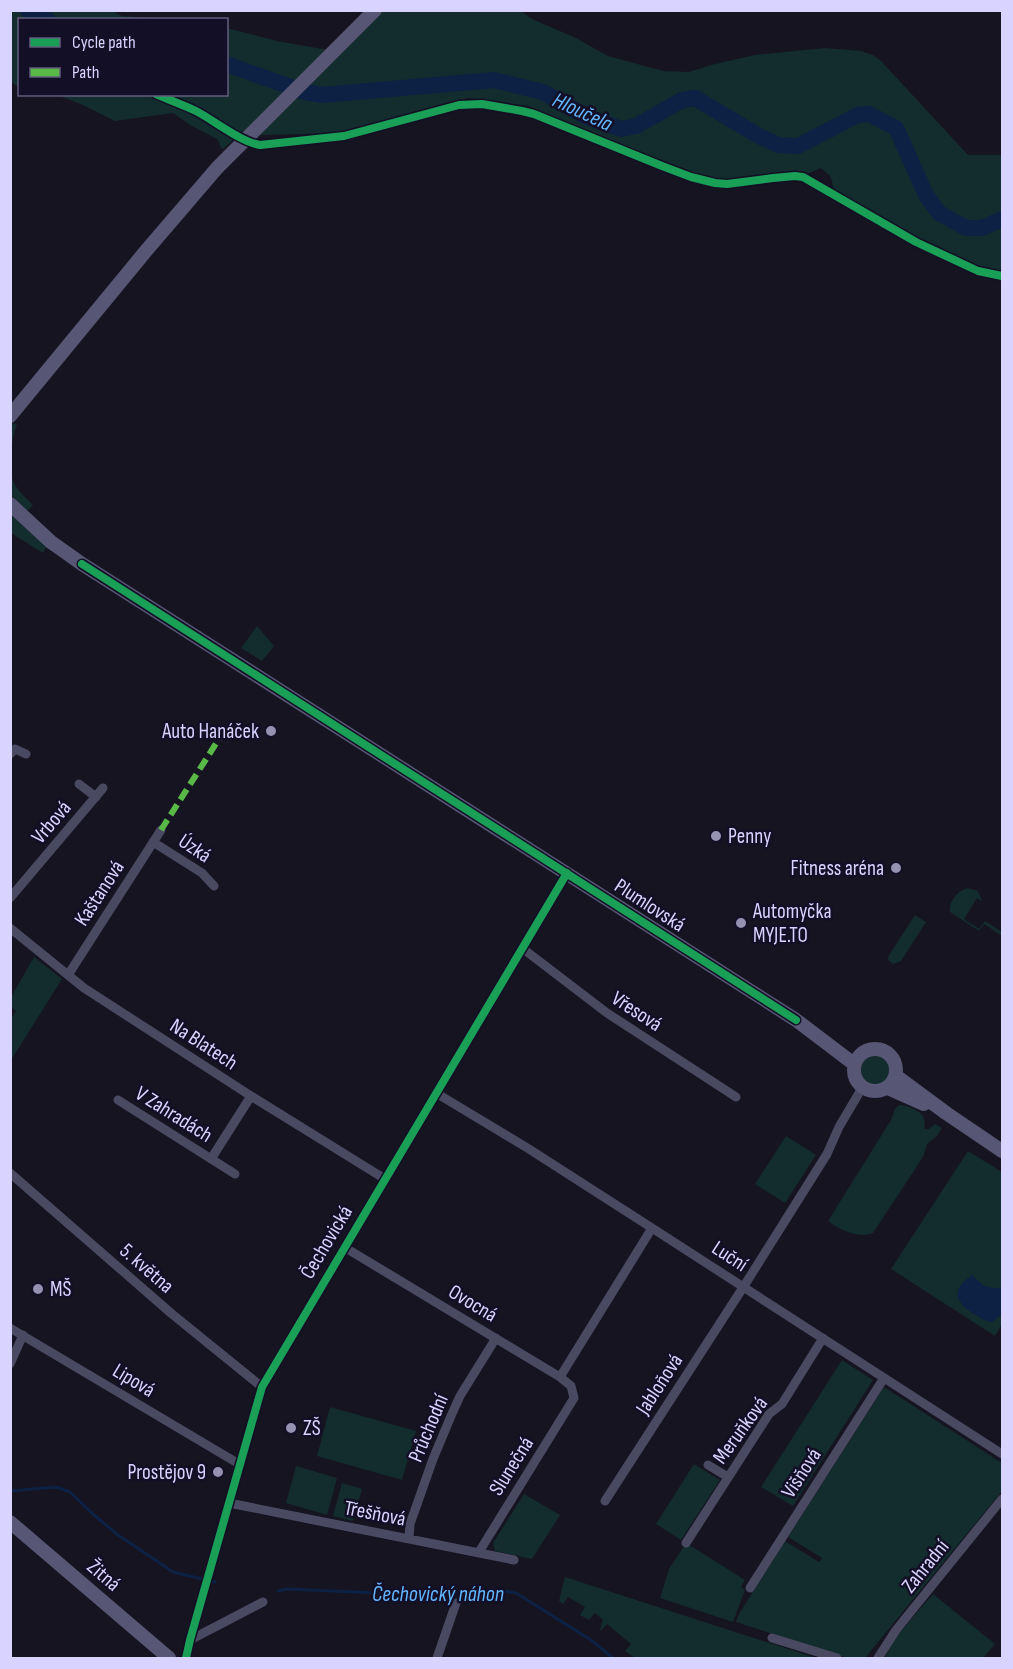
<svg xmlns="http://www.w3.org/2000/svg" width="1013" height="1669" viewBox="0 0 1013 1669" font-family="'Sofia Sans Condensed',sans-serif">
	<style>
		.green { fill: #132c2d }
		.water { fill: #0d2144 }
		.lines { fill: none; stroke-linecap: round; stroke-linejoin: round }
		.stream { stroke: #0d2144; stroke-width: 3 }
		.river { stroke: #0d2144; stroke-width: 16 }
		.street { stroke: #4a4962; stroke-width: 9 }
		.secondary { stroke: #575674; stroke-width: 14 }
		.quiet { stroke: #58b947; stroke-width: 6; stroke-dasharray: 12 6; stroke-linecap: butt }
		.cycleway-casing { stroke: #130f26; stroke-width: 11 }
		.cycleway { stroke: #1a9f57; stroke-width: 8 }
		.poi-dot { fill: #9591b1; stroke: #130f26; stroke-width: 2 }
		.labels { text-anchor: middle; stroke-width: 5; stroke-linejoin: round; paint-order: stroke }
		.poi-label { font-size: 21px; fill: #d9d4ff; stroke: #130f26; text-anchor: start }
		.street-label { font-size: 21px; fill: #d9d4ff; stroke: #130f26 }
		.water-label { font-size: 22px; font-style: italic; fill: #62b6ff; stroke: #130f26 }
	</style>
	<rect width="100%" height="100%" fill="#161421"/>
	<path class="green" d="M10,11H112L122,16L165,19L20,20L19,88L11,82Z
		M381,11H521L534,20L576,38L608,56L663,71L689,72L711,65L755,55L825,48L861,51L873,55L881,61L968,155H1002V272L978,267L939,249L834,191L831,177L821,168L805,175L795,172L724,184L658,161L528,106L468,98L344,133L262,135L243,131L223,149L220,146L219,142L217,139L190,125L173,113L115,121L83,105L60,96L49,95L226,94L227,28L277,41L339,52Z
		M13,423L17,425C11,438 8,471 14,483C18,491 27,499 33,505L27,511L11,495L10,427Z
		M10,512L47,545L43,553L11,533Z
		M257,626L274,646L262,661L241,648Z
		M968,888L978,891L982,901L977,898L964,919L979,929L985,921L1002,932V936L984,924L979,931L950,912C948,902 958,890 968,888Z
		M915,915L926,922L901,961L893,964L888,960L889,955Z
		M34,957L62,979L11,1060V1019L16,1011L11,1007V997Z
		M861 1070a15 15 0 1 1 30 0a15 15 0 1 1-30 0Z
		M899,1105C906,1105 923,1111 924,1119C925,1122 924,1125 925,1129H929L935,1124L942,1128L937,1136L927,1144L923,1157L873,1233C859,1239 839,1230 828,1221L891,1120L895,1109Z
		M786,1136L816,1155L785,1203L755,1184Z
		M968,1151L1002,1172V1324L995,1336L891,1269Z
		M842,1360L873,1380L793,1506L761,1487Z
		M884,1387L1002,1463V1491L865,1658H847L736,1622L739,1614L785,1541L819,1562L822,1558L788,1537Z
		M330,1407L416,1431L402,1480L317,1456Z
		M694,1464L720,1480L681,1540L656,1524Z
		M296,1466L337,1478L327,1515L286,1503Z
		M342,1483L362,1489L353,1521L333,1516Z
		M524,1494L560,1515L532,1559L495,1551L493,1543Z
		M684,1546H691L745,1580L741,1587L745,1590L733,1622L660,1598L669,1569Z
		M565,1577L816,1658H635L625,1651L631,1644L607,1624L601,1631L600,1629L603,1620L595,1613L589,1620L580,1615L585,1607L568,1597L563,1604L559,1601Z
		M933,1594L995,1644L983,1658H885L894,1639Z"/>
	<path class="water" d="M972,1275C984,1287 985,1288 1002,1288V1314L992,1322C984,1321 978,1316 971,1312C952,1298 954,1288 972,1275Z"/>
	<g class="lines">
		<path class="stream" d="M10,1491L56,1487L70,1492L94,1515L118,1535L173,1572L215,1582
			M278,1591L287,1589L424,1595L498,1590L516,1593L591,1640L613,1658"/>
		<path class="river" d="M28,10L48,20
			M226,64L305,92L322,95L494,80L543,92L585,116L621,129L636,126L682,100L695,98L759,136L778,145L798,146L858,115L869,114L896,128L926,195L939,213L966,228H982L1002,219"/>
		<path class="street" d="M10,754L15,749L26,754
			M79,784L96,797
			M153,842L202,873L214,886
			M10,898L103,788
			M10,928L84,988L251,1096L385,1179
			M522,948L607,1013L736,1097
			M68,975L161,830
			M436,1093L529,1149L652,1228L1002,1454
			M118,1100L235,1174
			M211,1159L251,1096
			M10,1173L172,1314L262,1387
			M344,1247L560,1377L571,1386L574,1398L479,1552
			M10,1328L239,1464
			M10,1364L23,1335
			M560,1377L652,1228
			M708,1465L728,1477
			M605,1501L744,1286L827,1154L839,1127L862,1088
			M229,1503L514,1560
			M409,1538L410,1524L433,1459L451,1416L460,1396L496,1338
			M686,1543L769,1414L782,1404L823,1338
			M750,1588L884,1378
			M772,1638L837,1658
			M190,1640L263,1602
			M186,1658L190,1640L262,1387L567,873
			M437,1658L456,1603
			M878,1658L896,1630L1002,1499"/>
		<path class="secondary" d="M10,416L145,252L217,168L375,10
			M10,504L51,542L82,564L796,1020L854,1064
			M854 1070a21 21 0 1 1 42 0a21 21 0 1 1-42 0Z
			M896,1076L946,1113L1002,1151
			M888,1088L924,1104
			M10,1522L169,1658"/>
		<path class="quiet" d="M161,830L224,731"/>
		<defs>
			<path id="cycleway" d="M156,94C169,100 184,105 196,111C215,121 241,142 260,145L344,136L459,105L482,104L522,111L534,114L662,166L691,177L715,183L727,184L773,178L795,176L803,177L916,242L978,271L1002,276
				M82,564L796,1020
				M186,1658L190,1640L262,1387L567,873"/>
		</defs>
		<use href="#cycleway" class="cycleway-casing"/>
		<use href="#cycleway" class="cycleway"/>
	</g>
	<g class="poi-dot">
		<circle cx="271" cy="731" r="6"/>
		<circle cx="716" cy="836" r="6"/>
		<circle cx="896" cy="868" r="6"/>
		<circle cx="741" cy="923" r="6"/>
		<circle cx="38" cy="1289" r="6"/>
		<circle cx="291" cy="1428" r="6"/>
		<circle cx="218" cy="1472" r="6"/>
	</g>
	<g class="labels">
		<g class="poi-label">
			<text x="259" y="738" text-anchor="end">Auto Hanáček</text>
			<text x="728" y="843">Penny</text>
			<text x="884" y="875" text-anchor="end">Fitness aréna</text>
			<text x="753" y="918">Automyčka<tspan x="753" dy="24">MYJE.TO</tspan></text>
			<text x="50" y="1296">MŠ</text>
			<text x="303" y="1435">ZŠ</text>
			<text x="206" y="1479" text-anchor="end">Prostějov 9</text>
		</g>
		<g class="street-label">
			<text transform="translate(51 822) rotate(-50)" y="7">Vrbová</text>
			<text transform="translate(195 848) rotate(34)" y="7">Úzká</text>
			<text transform="translate(99 893) rotate(-57)" y="7">Kaštanová</text>
			<text transform="translate(650 905) rotate(33)" y="7">Plumlovská</text>
			<text transform="translate(637 1011) rotate(33)" y="7">Vřesová</text>
			<text transform="translate(204 1044) rotate(33)" y="7">Na Blatech</text>
			<text transform="translate(174 1114) rotate(32)" y="7">V Zahradách</text>
			<text transform="translate(326 1242) rotate(-59)" y="7">Čechovická</text>
			<text transform="translate(730 1256) rotate(33)" y="7">Luční</text>
			<text transform="translate(147 1268) rotate(41)" y="7">5. května</text>
			<text transform="translate(473 1303) rotate(31)" y="7">Ovocná</text>
			<text transform="translate(134 1380) rotate(31)" y="7">Lipová</text>
			<text transform="translate(659 1384) rotate(-57)" y="7">Jabloňová</text>
			<text transform="translate(428 1428) rotate(-67)" y="7">Průchodní</text>
			<text transform="translate(740 1430) rotate(-54)" y="7">Meruňková</text>
			<text transform="translate(511 1466) rotate(-58)" y="7">Slunečná</text>
			<text transform="translate(801 1473) rotate(-57)" y="7">Višňová</text>
			<text transform="translate(375 1513) rotate(11)" y="7">Třešňová</text>
			<text transform="translate(925 1566) rotate(-51)" y="7">Zahradní</text>
			<text transform="translate(104 1575) rotate(41)" y="7">Žitná</text>
		</g>
		<g class="water-label">
			<text transform="translate(583 111) rotate(25)" y="8">Hloučela</text>
			<text x="438" y="1601">Čechovický náhon</text>
		</g>
	</g>
	<rect width="1013" height="1669" fill="none" stroke="#d9d4ff" stroke-width="24"/>
	<rect x="18" y="18" width="210" height="78" fill="#130f26" stroke="#625e7d" stroke-width="1.5"/>
	<rect x="30" y="38" width="30" height="9" fill="#1a9f57" stroke="#625e7d" stroke-width="1.5"/>
	<text x="72" y="48" font-size="18" fill="#d9d4ff">Cycle path</text>
	<rect x="30" y="68" width="30" height="9" fill="#58b947" stroke="#625e7d" stroke-width="1.5"/>
	<text x="72" y="78" font-size="18" fill="#d9d4ff">Path</text>
</svg>
